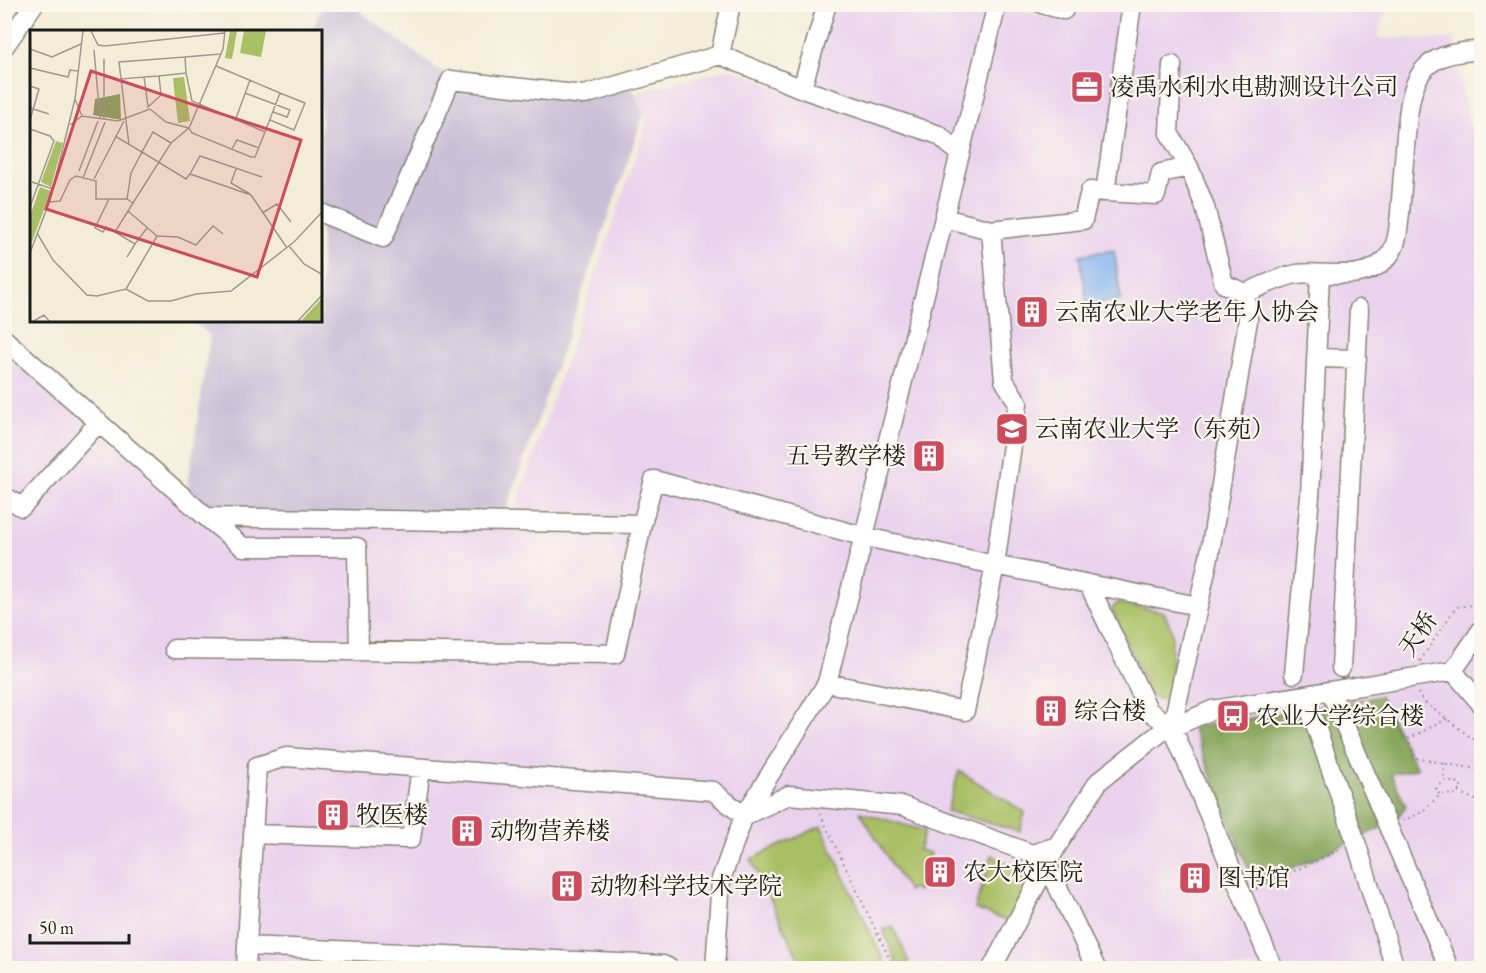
<svg xmlns="http://www.w3.org/2000/svg" width="1486" height="973" viewBox="0 0 1486 973" font-family="'EB Garamond','Noto Serif SC',serif">
	<style>
		.built { fill: #ead1ed }
		.industrial { fill: #cabfd7 }
		.green { fill: #a9bf64; stroke: #626e40; stroke-width: 1.5 }
		.forest { fill: #86a65a; stroke: #51613b; stroke-width: 1.5 }
		.water { fill: #83b2ee; stroke: #506785; stroke-width: 1.5 }
		.lines { fill: none; stroke-linecap: round; stroke-linejoin: round }
		.minor-casing { stroke: #88847a; stroke-width: 21 }
		.path { stroke: #88847a; stroke-width: 2; stroke-dasharray: 1.5 4.5; stroke-linecap: butt }
		.minor { stroke: #fff; stroke-width: 18 }
		.labels { text-anchor: middle; stroke-width: 4.5; stroke-linejoin: round; paint-order: stroke }
		.poi-label { font-size: 24px; fill: #1c1c1c; stroke: #fbf7ec; text-anchor: start }
		.street-label { font-size: 24px; fill: #1c1c1c; stroke: #fbf7ec }
		.inset-road { fill: none; stroke: #9d998c; stroke-width: 1.5 }
		.view { fill: #d1495b; fill-opacity: 0.15; stroke: #d1495b; stroke-width: 3 }
		.inset-edge { fill: none; stroke: #1c1c1c; stroke-width: 3 }
	</style>
	<rect width="100%" height="100%" fill="#fbf7ec"/>
	<filter id="ink" filterUnits="userSpaceOnUse"><feTurbulence type="fractalNoise" baseFrequency=".0167" numOctaves="2"/><feDisplacementMap in="SourceGraphic" scale="12" xChannelSelector="R" yChannelSelector="G"/><feConvolveMatrix kernelMatrix="1 2 1 2 8 2 1 2 1" color-interpolation-filters="sRGB"/></filter>
	<filter id="wash" filterUnits="userSpaceOnUse"><feTurbulence type="fractalNoise" baseFrequency=".008" numOctaves="4" result="noise"/><feDisplacementMap in="SourceGraphic" scale="24" xChannelSelector="R" yChannelSelector="G"/><feGaussianBlur stdDeviation="1.35" result="paint"/><feColorMatrix in="noise" values="0 0 0 0 0 0 0 0 0 0 0 0 0 0 0 0 0 1.4 0 .05"/><feComposite in="paint" operator="in"/></filter>
	<g filter="url(#wash)">
		<rect width="100%" height="100%" fill="#f3edd7"/>
		<path class="built" d="M834,5H995L1064,21L1069,5H1387L1377,38L1453,39L1469,124L1481,135V968H5L4,337L219,520L510,525L647,123L636,93L731,68L805,98Z"/>
		<path class="industrial" d="M323,5H351L452,80L584,95L630,83L644,114L502,522L206,517L186,499L210,335L192,321H321V32L312,31Z"/>
		<path class="green" d="M1117,603L1164,612L1172,631L1171,699H1157L1151,696L1112,609Z
			M959,771L1025,812L1020,832L947,811Z
			M860,812L925,831L919,850L930,853L918,891L911,888L908,891Z
			M821,826L887,968H803L751,859Z
			M992,855L1020,871L1029,887L1010,922L975,909Z
			M893,926L909,962L898,966L883,930Z"/>
		<path class="forest" d="M1380,696L1417,769L1391,774L1406,806L1394,822L1255,885L1192,728Z"/>
		<path class="water" d="M1114,250L1121,300L1087,304L1080,255Z"/>
	</g>
	<g filter="url(#ink)">
		<g class="lines">
			<defs>
				<path id="minor" d="M1042,4L1064,10L1066,4
					M4,47L34,4
					M720,55L731,4
					M1172,65L1169,133L1189,167
					M802,88L827,4
					M1105,192L1132,4
					M321,213L383,238L451,80L584,95L720,55L805,90L939,135L960,155
					M944,218L997,4
					M4,339L206,517L642,524L654,480L866,537L995,565L965,711L827,683
					M1316,358L1357,359
					M4,496L22,507L99,422
					M206,517L243,547H357L359,651
					M1089,585L1149,711L1172,727L1273,968
					M1198,606L995,565L1018,403L1004,380L991,230L1083,220L1090,191L1156,195L1161,173L1189,167L1205,207L1224,284L1245,293C1261,287 1279,277 1297,274C1325,270 1362,283 1385,260C1398,248 1398,230 1400,213C1402,187 1404,161 1406,135C1411,79 1418,51 1482,51
					M174,649L615,654L642,524
					M1341,668L1359,309
					M1453,671L1482,705
					M1294,674L1310,496L1320,275
					M1330,691L1449,968
					M1305,695L1356,842L1395,968
					M1172,727L1210,552L1248,320L1245,293
					M253,834L411,839L421,768
					M1047,864L1096,968
					M246,968L247,946
					M669,968L663,965L247,946L257,766L286,757L713,791L744,816L827,683L944,218L991,230
					M715,968L721,879L744,816L789,795L903,806L1032,854L1057,846L1099,781L1160,733L1212,710L1453,671L1482,629
					M992,968L1057,846"/>
			</defs>
			<use href="#minor" class="minor-casing"/>
			<path class="path" d="M1420,661L1456,607L1482,604
				M1418,693L1423,701L1473,739L1482,738
				M1447,719L1408,739L1415,758L1482,770
				M1444,763V781
				M1458,792L1482,803
				M820,814L894,968
				M1403,821L1422,812L1440,795L1457,794L1462,788L1460,783L1444,781L1436,789L1440,795
				M1256,889L1343,848"/>
			<use href="#minor" class="minor"/>
		</g>
	</g>
	<defs>
		<symbol id="office-square" viewBox="-11 -11 22 22"><rect x="-9" y="-9" width="18" height="18" rx="4" fill="#d1495b" stroke="#fbf7ec"/><path d="M-6-3h4V-5.5h4V-3h4V5H-6ZM-1-4.5V-3h2v-1.5ZM-6 0V1H6V0Z" fill="#fff"/></symbol>
		<symbol id="building-square" viewBox="-11 -11 22 22"><rect x="-9" y="-9" width="18" height="18" rx="4" fill="#d1495b" stroke="#fbf7ec"/><path d="M-4-6H4V6H1V3H-1V6H-4ZM-2.5-4.3h1.7v1.8h-1.7ZM.8-4.3h1.7v1.8H.8ZM-2.5-1h1.7V.8h-1.7ZM.8-1h1.7V.8H.8Z" fill="#fff"/></symbol>
		<symbol id="university-square" viewBox="-11 -11 22 22"><rect x="-9" y="-9" width="18" height="18" rx="4" fill="#d1495b" stroke="#fbf7ec"/><path d="M0-5L7-2L0 1L-7-2ZM-4 1L0 2.5L4 1V4Q0 6-4 4Z" fill="#fff"/></symbol>
		<symbol id="bus-square" viewBox="-11 -11 22 22"><rect x="-9" y="-9" width="18" height="18" rx="4" fill="#d1495b" stroke="#fbf7ec"/><path d="M-5-6H5V4H4V6H2V4H-2V6H-4V4H-5ZM-3.5-4V0h7V-4ZM-3.5 1.2v1.5H-2V1.2ZM2 1.2v1.5H3.5V1.2Z" fill="#fff"/></symbol>
	</defs>
	<g fill-rule="evenodd">
		<use href="#office-square" x="1068" y="68" width="38" height="38"/>
		<use href="#building-square" x="1013" y="293" width="38" height="38"/>
		<use href="#university-square" x="993" y="410" width="38" height="38"/>
		<use href="#building-square" x="910" y="437" width="38" height="38"/>
		<use href="#building-square" x="1032" y="692" width="38" height="38"/>
		<use href="#bus-square" x="1214" y="697" width="38" height="38"/>
		<use href="#building-square" x="314" y="796" width="38" height="38"/>
		<use href="#building-square" x="448" y="812" width="38" height="38"/>
		<use href="#building-square" x="921" y="853" width="38" height="38"/>
		<use href="#building-square" x="1176" y="859" width="38" height="38"/>
		<use href="#building-square" x="548" y="867" width="38" height="38"/>
	</g>
	<g class="labels">
		<g class="poi-label">
			<text x="1110" y="95">凌禹水利水电勘测设计公司</text>
			<text x="1055" y="320">云南农业大学老年人协会</text>
			<text x="1035" y="437">云南农业大学（东苑）</text>
			<text x="906" y="464" text-anchor="end">五号教学楼</text>
			<text x="1074" y="719">综合楼</text>
			<text x="1256" y="724">农业大学综合楼</text>
			<text x="356" y="823">牧医楼</text>
			<text x="490" y="839">动物营养楼</text>
			<text x="963" y="880">农大校医院</text>
			<text x="1218" y="886">图书馆</text>
			<text x="590" y="894">动物科学技术学院</text>
		</g>
		<g class="street-label">
			<text transform="translate(1418 634) rotate(-56)" y="8">天桥</text>
		</g>
	</g>
	<g transform="translate(30 30)">
		<rect width="292" height="292" fill="#f3edd7"/>
		<path d="M200,1H207L202,29L195,28ZM214,1H236L231,27L210,23ZM154,47L160,91L148,93L143,48ZM26,111L33,113L21,157L11,152ZM10,157L21,161L0,217V186ZM292,268V292H270Z" fill="#a9bf64"/>
		<path d="M90,64L91,90L63,85L65,69Z" fill="#86a65a"/>
		<path class="inset-road" d="M61,1L68,15L75,16L194,3M0,19L22,27L51,14M64,20L70,88M186,36L250,63L235,102M0,38L38,47L40,40L48,41M156,43L155,27L191,24M114,47L129,46L131,65L117,78M91,49L114,47L118,76M0,56L9,59L0,90M215,63L260,80L257,87L243,82M45,69L52,86M0,78L19,84M74,89V29M240,90L264,100L275,73L250,63M205,91L220,50M40,95L52,86L88,91L120,79L136,92L159,98L193,19L195,1M0,99L20,106L24,111L0,177M141,113L123,102L112,122L156,149L160,144L221,165L257,218M99,115L89,32L155,27M202,119L207,110L229,118M206,139L201,153L220,164M49,141L68,91M160,144L170,126L232,147M53,148L75,92M64,149L94,91M2,152L23,159M79,169L65,198L73,202L76,197L85,202L103,173M97,169L103,173L141,113L159,98L162,103L221,127H225L235,102L162,71L156,43L129,46M19,172L30,171L40,150L46,146L66,151V169H97L101,143L112,122L85,106M98,181L127,206L148,207L166,215L183,196L193,204M232,183L247,174L261,192M85,202L105,214L97,227M7,203L23,230L57,265L67,266L96,259L118,271H141L166,264L201,261L264,212L293,181M105,214L117,198M259,216L274,234L293,245M0,223L20,170L45,69L53,1M96,259L127,206M2,292L14,285L20,292M267,292L293,264"/>
		<path class="view" d="M61,41L271,110L227,247L16,179Z"/>
		<rect width="292" height="292" class="inset-edge"/>
	</g>
	<rect width="1486" height="973" fill="none" stroke="#fbf7ec" stroke-width="24"/>
	<path d="M30 934v9h99v-9" fill="none" stroke="#1c1c1c" stroke-width="3"/>
	<text x="39" y="934" font-size="18" fill="#1c1c1c" stroke="#fbf7ec" stroke-width="4.5" paint-order="stroke">50 m</text>
</svg>
